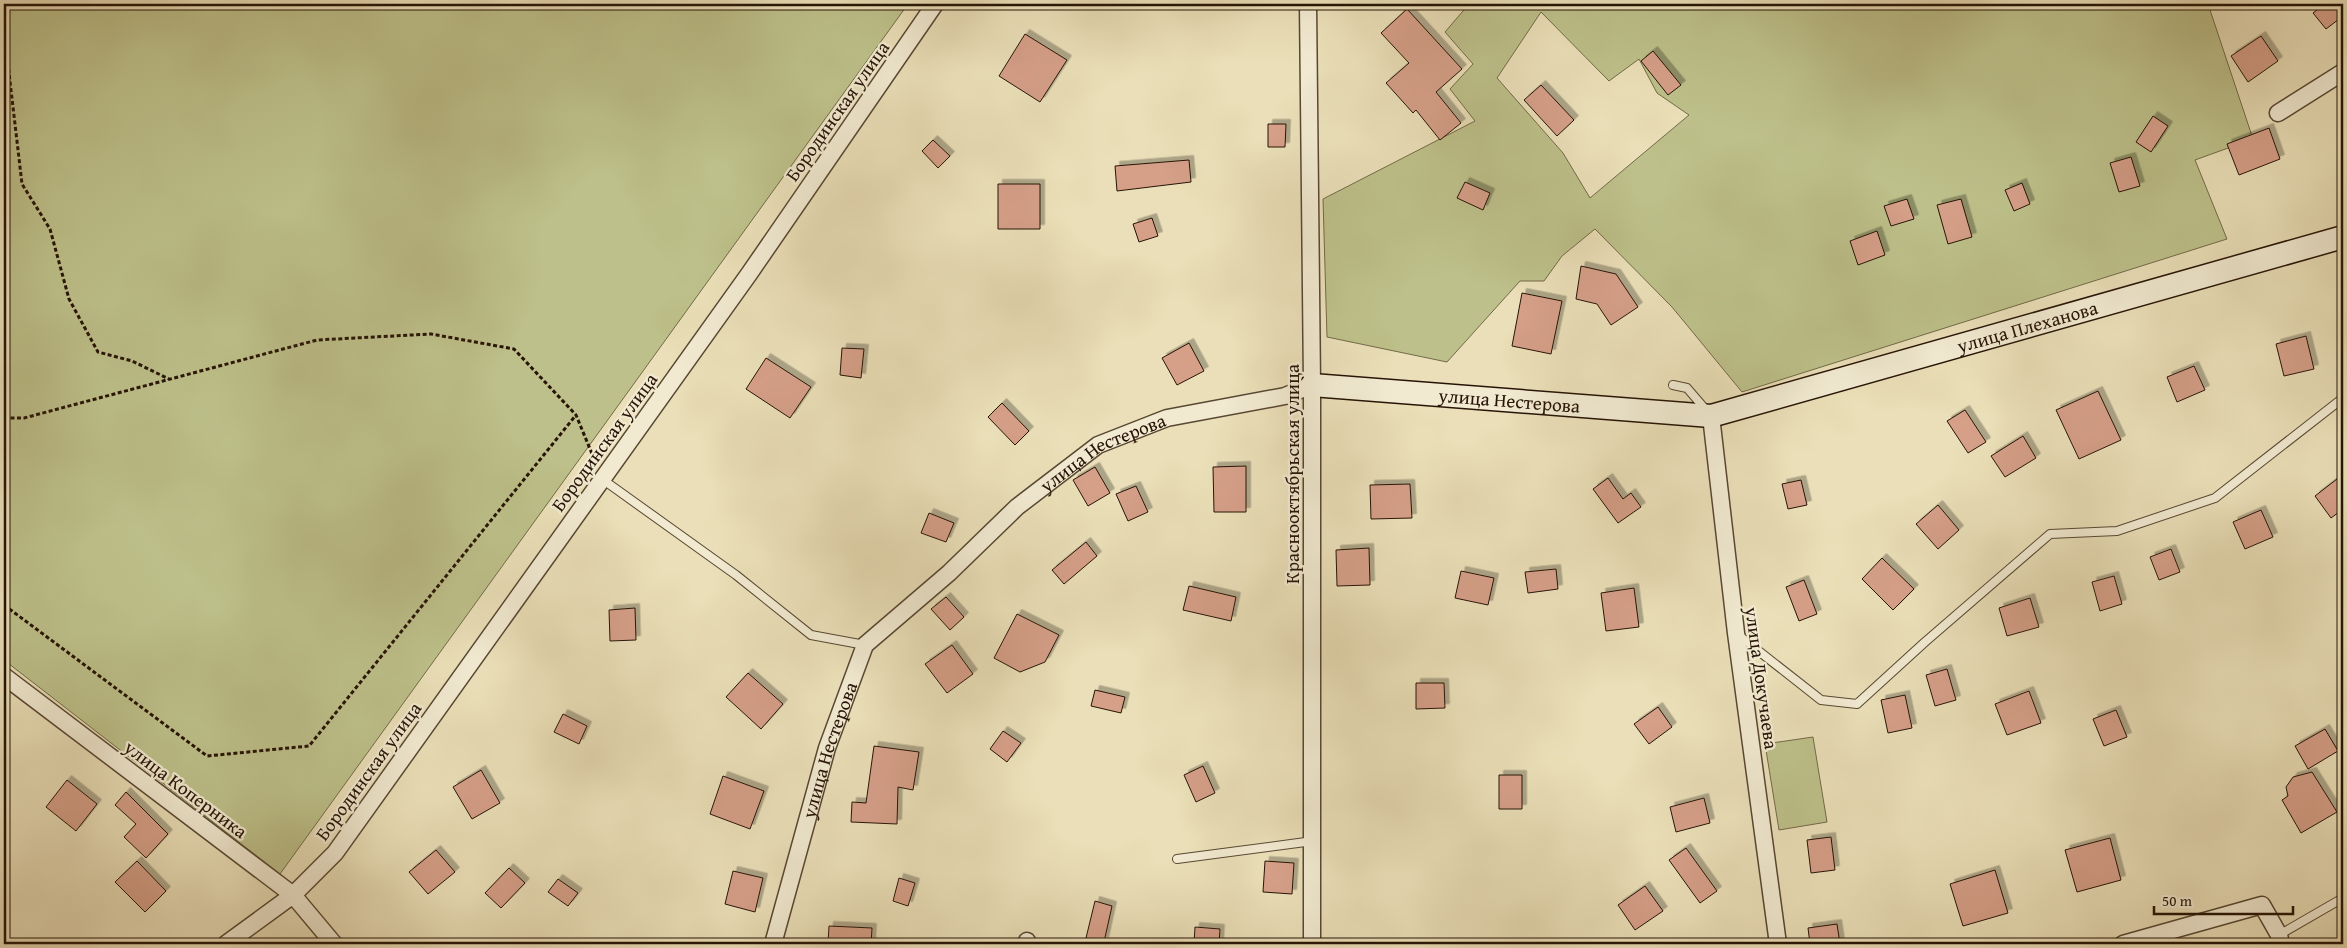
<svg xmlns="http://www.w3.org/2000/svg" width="2347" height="948" viewBox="0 0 2347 948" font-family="'Gentium Book Plus',serif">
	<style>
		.green { fill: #bdc08a; stroke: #726a48; fill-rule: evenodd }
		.building { fill: #d59f88; stroke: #271406; filter: url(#shadow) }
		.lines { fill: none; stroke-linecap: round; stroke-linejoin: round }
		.lane-casing { stroke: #584732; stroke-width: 10 }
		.street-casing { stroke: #584732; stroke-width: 19 }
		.secondary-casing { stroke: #271406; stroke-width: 25 }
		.path { stroke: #271406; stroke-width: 3; stroke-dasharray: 4 2.5; stroke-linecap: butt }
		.lane { stroke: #f1ead1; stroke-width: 8 }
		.street { stroke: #f1ead1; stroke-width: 16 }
		.secondary { stroke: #f1ead1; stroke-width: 22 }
		.labels { text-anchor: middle; stroke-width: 4.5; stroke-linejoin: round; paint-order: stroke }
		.street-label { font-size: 19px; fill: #271406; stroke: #f1ead1 }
	</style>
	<defs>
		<filter id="shadow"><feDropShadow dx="4.5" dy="-4.5" stdDeviation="0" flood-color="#0004"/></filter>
	</defs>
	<rect width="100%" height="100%" fill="#eadfb8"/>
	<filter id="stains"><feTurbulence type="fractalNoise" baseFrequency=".004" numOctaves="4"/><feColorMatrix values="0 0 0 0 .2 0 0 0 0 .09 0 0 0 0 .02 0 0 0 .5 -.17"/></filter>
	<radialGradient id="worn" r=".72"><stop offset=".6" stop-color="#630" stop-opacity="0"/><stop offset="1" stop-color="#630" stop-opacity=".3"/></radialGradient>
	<path class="green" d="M4,4H908L280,874L4,660Z
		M1469,4H2208L2253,139L2195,160L2227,239L1742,392L1672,307L1595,229L1562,256L1544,281H1520L1447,362L1327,337L1323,199L1475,121L1450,89L1473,64L1445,32ZM1541,12L1609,81L1639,59L1657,93L1689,115L1590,198L1563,153L1497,78Z
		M1813,737L1827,822L1779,830L1765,744Z"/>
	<path class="building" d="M2325,4H2343V16L2326,29L2313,13Z
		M1407,9L1462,69L1436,92L1461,123L1440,140L1416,110L1413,113L1386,83L1409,63L1381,33Z
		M1025,34L1067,60L1040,102L999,76Z
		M2261,36L2278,61L2248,82L2231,56Z
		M1653,51L1681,85L1668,95L1641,61Z
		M1541,85L1574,120L1557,136L1524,100Z
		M2153,116L2168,126L2151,152L2136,142Z
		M1268,124H1286L1285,147H1268Z
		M2269,128L2280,159L2239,175L2227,144Z
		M933,140L950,156L938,168L922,151Z
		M2131,157L2140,186L2119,192L2110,163Z
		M1189,160L1191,182L1117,191L1115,166Z
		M1465,182L1490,193L1483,210L1457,198Z
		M2022,183L2030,204L2014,211L2005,190Z
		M998,184H1040V229H998Z
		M1907,199L1914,219L1891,226L1884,206Z
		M1961,199L1972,237L1948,244L1937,205Z
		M1152,218L1158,236L1139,242L1133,224Z
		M1877,231L1885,255L1858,265L1850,241Z
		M1581,266L1616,274L1638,307L1611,325L1597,304L1576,299Z
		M1522,293L1562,301L1551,354L1512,346Z
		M2306,336L2314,369L2284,376L2276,344Z
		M1189,343L1204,371L1177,385L1162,358Z
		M842,348L864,349L861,378L840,375Z
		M766,358L811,387L790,418L746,389Z
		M2194,366L2205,390L2177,402L2167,377Z
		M2098,391L2121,440L2079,459L2056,410Z
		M1002,403L1029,431L1015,445L988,417Z
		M1965,410L1986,442L1968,453L1947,421Z
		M2023,436L2036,458L2005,477L1991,456Z
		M1246,466V512H1214L1213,467Z
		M1095,467L1110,493L1088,506L1073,480Z
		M1608,478L1623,499L1631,493L1641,507L1618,523L1593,489Z
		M2337,479L2343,488V509L2331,518L2315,496Z
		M1801,480L1807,505L1788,509L1782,484Z
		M1410,484L1412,518L1371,519L1370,485Z
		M1136,486L1148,512L1128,521L1116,494Z
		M1938,505L1959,530L1938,549L1916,524Z
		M2261,510L2273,537L2245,549L2233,522Z
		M929,513L954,523L946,542L921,533Z
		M1086,542L1097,556L1064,584L1052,570Z
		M1369,548L1370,585L1337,586L1336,550Z
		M2171,549L2180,572L2159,580L2150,557Z
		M1882,558L1914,589L1893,610L1862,579Z
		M1556,569L1558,589L1528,593L1525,572Z
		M1461,571L1494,578L1488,605L1455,598Z
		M2114,576L2122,604L2100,611L2092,582Z
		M1804,580L1817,614L1799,621L1786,587Z
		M1189,586L1236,597L1231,621L1183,610Z
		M1634,588L1639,627L1606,631L1601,593Z
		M946,597L964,617L950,630L931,609Z
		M2030,598L2039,627L2007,636L1999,608Z
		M635,608L636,640L610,641L609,610Z
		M1017,614L1059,635L1045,662L1020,672L994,658Z
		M952,645L973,674L947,693L925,664Z
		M1947,669L1956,700L1935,706L1926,675Z
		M748,673L783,704L761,729L726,697Z
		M1416,683H1444L1445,708L1416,709Z
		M1095,690L1125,697L1121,713L1091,706Z
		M2029,691L2041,723L2007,735L1995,704Z
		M1905,695L1912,728L1888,733L1881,700Z
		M1658,707L1672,727L1649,744L1634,724Z
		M2116,710L2127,737L2104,746L2093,719Z
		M563,714L587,726L579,744L554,732Z
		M2325,729L2338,751L2308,769L2295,746Z
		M1003,731L1021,743L1007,762L990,749Z
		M874,746L919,752L913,790L898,787L897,824L851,822L852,802L866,803Z
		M1203,766L1215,793L1196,802L1184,775Z
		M481,770L500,803L472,819L453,787Z
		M2312,772L2337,812L2301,833L2282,800L2288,796L2286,787L2293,777Z
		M1499,775H1522V809H1499Z
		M723,776L764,791L750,829L710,814Z
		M67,780L97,804L76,831L46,807Z
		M126,792L168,834L146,858L124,837L136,824L115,805Z
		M1704,798L1710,823L1676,832L1670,807Z
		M1831,837L1835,870L1811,873L1807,840Z
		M2110,838L2121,880L2077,892L2065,850Z
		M1686,848L1717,891L1700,903L1669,860Z
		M436,850L455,872L428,894L409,872Z
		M137,861L166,891L145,912L115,882Z
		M1265,861L1294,863L1292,894L1263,892Z
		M509,868L525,883L501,908L485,893Z
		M1995,870L2008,913L1963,926L1950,884Z
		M733,871L763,878L755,912L725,904Z
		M899,878L915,883L908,906L893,901Z
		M558,879L578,893L568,906L548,892Z
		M1645,886L1663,911L1635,930L1618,905Z
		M1095,901L1112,906L1104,942L1086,938Z
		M1837,924L1840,944H1810L1808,928Z
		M829,926L872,928L871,944L828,943Z
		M1195,927L1220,929L1219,944H1194Z"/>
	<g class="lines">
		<defs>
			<path id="lane" d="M1444,4H1445
				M1673,385L1687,388L1706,410
				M602,479L736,575L811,635L865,645
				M1737,634L1821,700L1857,704L1925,642L2050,534L2117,531L2215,498L2343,398
				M1177,859L1313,841
				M2279,935L2343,898"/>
			<g id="street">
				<path d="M1308,4L1312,385V944"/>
				<path d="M2278,113L2343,72"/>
				<path d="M1711,416L1736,633L1778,944"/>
				<path d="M4,676L293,895L334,944"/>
				<path d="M226,944L293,895L335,853L749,274L935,4"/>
				<path id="s1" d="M773,944L827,748L865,645L949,573L1017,507L1098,445L1167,418L1285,396L1312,385"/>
				<path d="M1026,944L1027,941"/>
				<path d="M2123,944L2262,905L2279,935L2281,944"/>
			</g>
			<g id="secondary">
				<path id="s2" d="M1312,385L1711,416L2343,237"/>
			</g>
		</defs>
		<use href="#lane" class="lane-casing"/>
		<use href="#street" class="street-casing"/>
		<use href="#secondary" class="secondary-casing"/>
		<path class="path" d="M4,30L22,184L50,229L69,299L98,352L132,361L169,379
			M4,418H24L317,340L431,334L514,349L576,415L595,461
			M4,605L207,756L309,746L576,415"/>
		<use href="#lane" class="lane"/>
		<use href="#street" class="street"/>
		<use href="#secondary" class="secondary"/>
	</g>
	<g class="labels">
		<g class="street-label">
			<text transform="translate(837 111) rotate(-55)" y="7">Бородинская улица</text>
			<text dy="7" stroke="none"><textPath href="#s2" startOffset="729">улица Плеханова</textPath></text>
			<text dy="7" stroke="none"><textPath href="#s2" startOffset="198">улица Нестерова</textPath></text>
			<text transform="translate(604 442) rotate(-54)" y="7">Бородинская улица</text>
			<text dy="7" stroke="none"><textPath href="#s1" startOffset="621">улица Нестерова</textPath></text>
			<text transform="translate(1292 474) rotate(-90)" y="7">Краснооктябрьская улица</text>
			<text transform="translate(1762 678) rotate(82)" y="7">улица Докучаева</text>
			<text dy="7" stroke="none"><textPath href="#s1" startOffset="202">улица Нестерова</textPath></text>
			<text transform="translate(368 771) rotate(-54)" y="7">Бородинская улица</text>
			<text transform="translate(186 789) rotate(37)" y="7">улица Коперника</text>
		</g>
	</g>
	<rect width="2347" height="948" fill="none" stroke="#eadfb8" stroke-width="20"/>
	<rect x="5" y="5" width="2337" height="938" fill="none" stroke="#271406" stroke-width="2.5"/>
	<rect x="10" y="10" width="2327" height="928" fill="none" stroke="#271406"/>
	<path d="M2154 906v8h139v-8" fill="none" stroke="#271406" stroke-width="2.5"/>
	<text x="2162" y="906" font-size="15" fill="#271406" stroke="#f1ead1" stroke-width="4" paint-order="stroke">50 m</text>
	<rect width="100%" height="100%" filter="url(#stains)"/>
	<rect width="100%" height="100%" fill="url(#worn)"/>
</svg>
